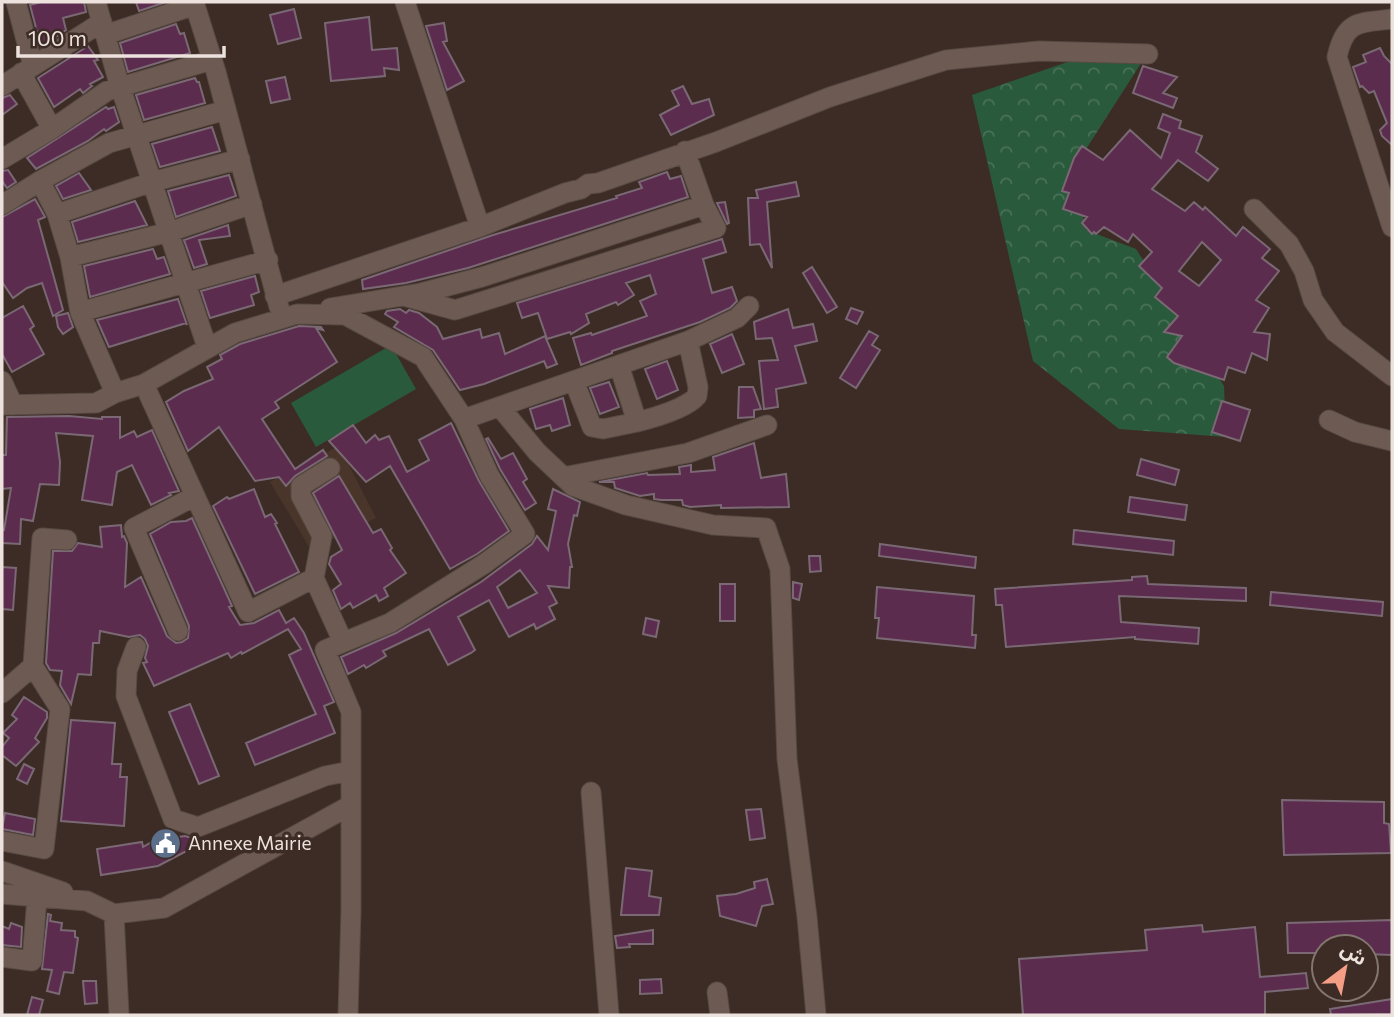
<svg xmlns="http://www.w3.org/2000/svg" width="1394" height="1017" viewBox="0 0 1394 1017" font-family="Commissioner,'Noto Sans Arabic',sans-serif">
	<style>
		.built { fill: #4a352b }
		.forest { fill: url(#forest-crowns) }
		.pitch { fill: #2a5a3c }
		.building { fill: #5c2c4e; stroke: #7a6974; stroke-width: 2; fill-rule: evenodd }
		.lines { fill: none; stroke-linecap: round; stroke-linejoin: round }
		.minor-casing { stroke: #574a43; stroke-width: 21 }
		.minor { stroke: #6d5b53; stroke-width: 19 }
		.labels { text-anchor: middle; stroke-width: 7; stroke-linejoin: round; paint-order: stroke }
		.poi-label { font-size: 19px; fill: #ede2dd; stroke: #3c2c25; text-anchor: start }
	</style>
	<defs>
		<pattern id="forest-crowns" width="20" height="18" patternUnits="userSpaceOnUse" patternTransform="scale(1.75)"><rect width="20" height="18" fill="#2a5a3c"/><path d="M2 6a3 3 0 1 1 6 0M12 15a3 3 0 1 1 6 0" fill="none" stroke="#497158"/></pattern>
	</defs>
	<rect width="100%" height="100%" fill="#3c2c25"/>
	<path class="built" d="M11,416L15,480L2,481V417Z
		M339,446L376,518L311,550L270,482Z"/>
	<path class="forest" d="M1082,57H1145L1072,171L1086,230L1136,249L1224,386L1226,437L1119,429L1033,361L972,95Z"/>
	<path class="pitch" d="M391,345L416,389L316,447L291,403Z"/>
	<path class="building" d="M41,2H84L86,12L63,18L66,30L41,47L30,5Z
		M136,2H166L139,11Z
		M294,9L301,38L278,44L270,15Z
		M369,17L372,50L397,48L399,70L384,68L385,76L331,81L325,23Z
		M444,23L447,41L443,42L464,81L447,90L426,26Z
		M176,24L180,34L184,33L190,53L128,72L120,43Z
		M88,46L98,60L94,61L103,77L90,84L92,86L83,93L80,89L54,107L38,78Z
		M1380,48L1384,56L1392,64V145L1382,136L1380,130L1387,123L1374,91L1369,93L1362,86L1360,87L1353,67L1366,62L1363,55Z
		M1143,66L1177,77L1163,93L1177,98L1173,108L1133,93Z
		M285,77L290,99L271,103L266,81Z
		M195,78L197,82H199L205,103L144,120L136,95Z
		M683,86L692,104L709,99L714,115L671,135L660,115L679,105L672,91Z
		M10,95L17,104L2,115V98Z
		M106,107L108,109L114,107L119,122L106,131L104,129L88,141L36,169L27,158Z
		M1163,114L1181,121L1179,128L1202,136L1196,152L1218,169L1208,181L1178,160L1152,189L1185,211L1194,202L1203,210L1205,207L1236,236L1243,227L1270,249L1262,258L1279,271L1256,300L1269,308L1254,332L1270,334L1267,360L1252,353L1245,373L1228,367L1224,380L1174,363L1167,357L1182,336L1164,332L1178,316L1155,297L1162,288L1139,266L1152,252L1133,234L1128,242L1104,227L1096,234L1094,232L1092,234L1082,223L1087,217L1063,209L1069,193L1062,191L1074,158L1082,146L1103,160L1130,130L1161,158L1170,133L1158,128ZM1202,242L1221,260L1199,286L1179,271Z
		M212,127L220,151L160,167L152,144Z
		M8,170L16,182L7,188L2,181V171Z
		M667,172L670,179L681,176L688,197L468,268L406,283L363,289L362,280L493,235L617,198L616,196L642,188L639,182Z
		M79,173L91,190L63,199L56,186Z
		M229,175L236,196L176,217L168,191Z
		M796,182L799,196L767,202L772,268L760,244L750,245L748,198H758L756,190Z
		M35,199L45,217L38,220L63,310L53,316L42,283L27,288L13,298L2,282V217Z
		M135,201L147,225L78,242L72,222Z
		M725,202L729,223L727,224L717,203Z
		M228,225L230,236L199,240L207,264L194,268L184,240Z
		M722,239L726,252L703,259L712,293L732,287L737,301L730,308L700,322L612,351V353L581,365L573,338L591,333L592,335L647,316L640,301L656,294L650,275L626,283L634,295L618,305L616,302L586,314L589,323L571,334L570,332L547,339L538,313L522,318L517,303Z
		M153,249L157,259L164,257L170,274L90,297L84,266Z
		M812,267L837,307L827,313L803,273Z
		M255,276L259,292L251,295L254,305L210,318L201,291Z
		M178,299L187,325L186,323L109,347L97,320Z
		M23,306L34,326L30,329L44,354L12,372L2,354V318Z
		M851,308L863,312L857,324L846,319Z
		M400,309L406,313L409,310L419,313L437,327L443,339L480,329L482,338L499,333L505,354L545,336L557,364L547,368L544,361L484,384L460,390L433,350L394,327L398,322L385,314L387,311Z
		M788,309L793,328L813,324L817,341L795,346L806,383L776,389L778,407L764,409L759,361L778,360L772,338L756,339L754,322Z
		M68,313L73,327L63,334L58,327L56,316Z
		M299,326L321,327L323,330L316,328L337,362L275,402L279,408L262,419L295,469L323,450L327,456L295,476L286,486L279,477L255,481L219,427L188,451L166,402L184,391L213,379L207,367L222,359L220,355L240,344Z
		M869,331L878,336L872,345L880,350L856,388L840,378Z
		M732,334L744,364L722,373L710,344Z
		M667,361L678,390L657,399L645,369Z
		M609,382L619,407L600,414L590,388Z
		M739,387H753L761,409L754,410V417L738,418Z
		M563,398L570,425L552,431L550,425L536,429L530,409Z
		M1222,401L1250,410L1240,441L1212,432Z
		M69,416L102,419V417H120V438L134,431L137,437L152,430L179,491L169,493L171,495L151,505L132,465L117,472L112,505L82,500L93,436L56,433L60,462L59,485L40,484L33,521L21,519L20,544L2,543V530H4L11,488L2,489V455H6L7,417Z
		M451,423L479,481L509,531L477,554L450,569L390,466L366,482L329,441L353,425L366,443L375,435L379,440L389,436L407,472L429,460L419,440Z
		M488,438L501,459L513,453L527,479L523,482L536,503L525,510L500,469L486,439Z
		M754,443L761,478L786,474L789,507L721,508V505L690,507L683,505L682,500H661L654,499V494L640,496L615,488L614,482H599L647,473L648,475L680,474L679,467L691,465V472L715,470L713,457Z
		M1141,459L1179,470L1175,485L1137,475Z
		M339,476L373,533L381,529L392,548L390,550L406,573L384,588L388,596L379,601L376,595L353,608L350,603L341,609L333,590L341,584L329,564L331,557L342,550L313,493Z
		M254,489L265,517L271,514L277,523L275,524L299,572L255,594L213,506L227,497L229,499Z
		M553,489L580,502L577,516L574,515L568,544L572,567H570L569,588L548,586L557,603L549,607L555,619L536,629L534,624L509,637L489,600L458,617L475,650L471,653L448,665L429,629L383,651L386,656L366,668L364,665L348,674L341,657L396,633L481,582L532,544L537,536L548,550L556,511L548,509ZM520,570L537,593L508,608L497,587Z
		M1130,497L1187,505L1185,520L1128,512Z
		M192,518L232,606L229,607L240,625L254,623L279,610L286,623L294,618L304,633L334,702L324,706L335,733L255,765L246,743L316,714L289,655L301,649L288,629L242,654L241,652L231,658L228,653L154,686L143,663L147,662L145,658L148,646L145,639L140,635L129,637L100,631L99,643H93L91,675L78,674L71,704L60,685L62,671L50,670L46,663L53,551H72L78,543L102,547L100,527L121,525L122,537L124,536L127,543L125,587L141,577L167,636L176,643L182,642L188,638L189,626L150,534L171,522L186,521Z
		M1074,530L1174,541L1173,555L1073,544Z
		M880,544L976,557L975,568L879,556Z
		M809,556H820L821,571L810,572Z
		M2,567L16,568L13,610L2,609Z
		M1147,576L1148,584L1246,588V601L1119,596L1121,622L1199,628L1198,644L1135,639V637L1006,647L1002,605H996L995,589L1132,580V577Z
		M793,582L802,584L799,600L793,598Z
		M720,584H735V621H720Z
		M877,587L974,596L972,635H976L975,648L877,638L879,618H875Z
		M1271,592L1383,602L1382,616L1270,605Z
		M646,618L659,621L656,637L643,634Z
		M24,697L47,712V718L35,738L39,742L16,766L2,755V747L9,738L3,733L17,719L12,715Z
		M190,704L219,776L199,784L169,712Z
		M71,720L115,723L112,764H121L120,777H127L124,826L61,821Z
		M24,764L34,769L27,784L17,779Z
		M1282,800L1384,802V823L1389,824L1391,853L1284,855Z
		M761,809L765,838L750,840L746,810Z
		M5,813L35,819L33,835L2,829Z
		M185,836L192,838L196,846L158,866L101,875L97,849L142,842L143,847L155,840Z
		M626,868L652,871L649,896L661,898L659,915H621Z
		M767,879L773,904L762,906L756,926L720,916L717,896L736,894L755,888L754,882Z
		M48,914L51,915L50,921L62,923L61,930L75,931V937L78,938L73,973L64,972L59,994L47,991L52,970L42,969Z
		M1392,920V955L1366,954V947H1324V953H1288L1287,923Z
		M11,923L22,927L21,947L2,945V926L9,929Z
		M1202,925L1203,932L1255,927L1260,977L1306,973L1308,988L1265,992V1015H1023L1019,959L1147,950L1145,930Z
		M653,930V944H629L630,947L617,948L615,936Z
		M661,979L662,993L640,994V980Z
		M83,981H96L97,1003L85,1004Z
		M32,997L43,1000L39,1015H27Z
		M1392,999V1014L1331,1015L1330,1009Z"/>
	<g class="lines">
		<defs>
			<path id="minor" d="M16,2L33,66
				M96,2L118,80L207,347
				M194,2L216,72L279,307
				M405,2L480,227
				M1392,19C1359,23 1345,20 1337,57L1392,227
				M105,35L195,5
				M21,73L52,129
				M2,86L102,22
				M685,151L704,205
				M2,159L52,129L107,91L212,60
				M40,181L57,214
				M2,205L40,181L109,143L226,110
				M1254,209L1289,244L1304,271L1313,300L1335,332L1392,376
				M70,257L169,232L252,204
				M275,296L480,227L565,193L581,189L588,184L598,183L716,142L830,97L946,60L1039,51L1148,54
				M330,308L421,293L482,277L704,205L716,228L455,310L404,296
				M80,312L268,260
				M619,365L637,422C653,418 687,408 697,396L698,387L688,341
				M2,381L13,405
				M574,381L592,427L603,429L637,422
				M144,384L248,612L314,578L343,642
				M115,393L80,312L70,257L57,214L152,182L240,159
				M2,405L96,403L115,393L144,384L235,333L297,314L345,315L423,357L464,419L489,475L525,534L484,564L390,623L325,650L351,712V910L348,1015
				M500,407L537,452L573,486L626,505L713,525L766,528L780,569L787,759L807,917L816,1015
				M464,419L688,341L737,318L749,306
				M1329,420L1355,432L1392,441
				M563,477L688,453L767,425
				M314,578L322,536L301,496V486L330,468
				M178,631L134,528L195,496
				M136,647L127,671L126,696L173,819L198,827L325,776L351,771
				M2,693L33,666
				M591,792L609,1015
				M2,841L44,849L60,709L33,666L42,538L67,540
				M2,871L63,892
				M2,894L87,901L114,914L164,908L351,805
				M114,914L119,1015
				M2,957L32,961L37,898
				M717,992L720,1015"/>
		</defs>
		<use href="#minor" class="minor-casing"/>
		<use href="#minor" class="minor"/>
	</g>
	<defs>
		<symbol id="civic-disc" viewBox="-11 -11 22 22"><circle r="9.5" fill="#5c6f8a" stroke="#3c2c25"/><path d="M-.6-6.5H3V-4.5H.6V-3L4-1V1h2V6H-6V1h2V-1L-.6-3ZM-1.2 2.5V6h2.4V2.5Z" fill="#fff"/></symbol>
	</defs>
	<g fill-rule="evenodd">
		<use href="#civic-disc" x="148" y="826" width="35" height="35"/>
	</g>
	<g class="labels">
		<g class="poi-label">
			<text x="188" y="850">Annexe Mairie</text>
		</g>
	</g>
	<rect width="1394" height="1017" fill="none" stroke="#ede2dd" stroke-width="7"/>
	<g transform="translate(1345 968) rotate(32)"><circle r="33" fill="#3c2c25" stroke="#83756f" stroke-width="2"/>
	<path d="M0-5L12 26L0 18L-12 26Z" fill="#f49e86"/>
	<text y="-10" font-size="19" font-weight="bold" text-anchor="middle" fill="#ede2dd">ش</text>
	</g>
	<path d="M18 46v10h206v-10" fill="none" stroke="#ede2dd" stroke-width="3.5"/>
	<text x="28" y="46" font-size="21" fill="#ede2dd" stroke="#3c2c25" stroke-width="5" paint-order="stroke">100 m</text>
</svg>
